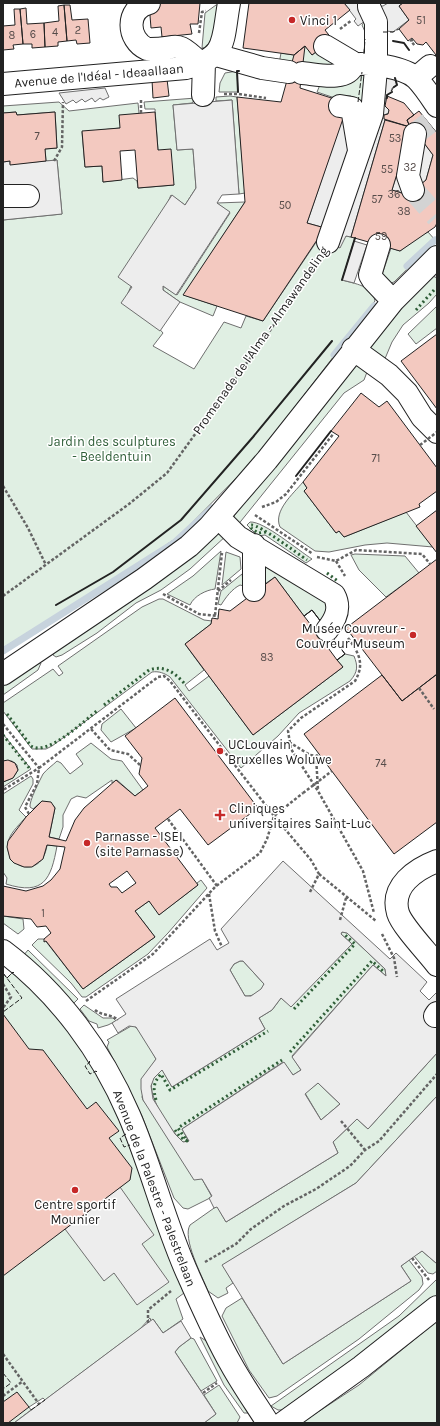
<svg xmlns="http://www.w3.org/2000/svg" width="440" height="1426" viewBox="0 0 440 1426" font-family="Karla,sans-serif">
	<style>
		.green { fill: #e0efe3; stroke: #6f6f6f }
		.parking { fill: #ededed; stroke: #6f6f6f; fill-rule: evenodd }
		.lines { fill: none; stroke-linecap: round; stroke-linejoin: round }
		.stream { stroke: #c7d3dd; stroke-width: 7 }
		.building { fill: #f3c9c0; stroke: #222; fill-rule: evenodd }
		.minor-tunnel { stroke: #d3d3d3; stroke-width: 22; stroke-dasharray: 22 11; stroke-linecap: butt }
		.minor-casing { stroke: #222; stroke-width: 24 }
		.path { stroke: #646464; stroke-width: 2.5; stroke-dasharray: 3 2; stroke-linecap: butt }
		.minor { stroke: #fff; stroke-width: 22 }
		.path-bridge { stroke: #646464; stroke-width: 2.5; stroke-dasharray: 3 2; stroke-linecap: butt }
		.hedge { stroke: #2f5e38; stroke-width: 3; stroke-dasharray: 2 3; stroke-linecap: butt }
		.fence { stroke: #222; stroke-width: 1; stroke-dasharray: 5 2; stroke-linecap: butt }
		.wall { stroke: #222; stroke-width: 2 }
		.poi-dot { fill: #c62828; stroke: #fff; stroke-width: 1.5 }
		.labels { text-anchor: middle; stroke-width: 3; stroke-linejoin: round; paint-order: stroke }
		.number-label { font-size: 11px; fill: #564c4a }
		.poi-label { font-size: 13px; fill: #222; stroke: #fff; text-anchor: start }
		.street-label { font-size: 13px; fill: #222; stroke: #fff }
		.park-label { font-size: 13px; fill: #2f5e38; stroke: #fff }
	</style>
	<rect width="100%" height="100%" fill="#fff"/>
	<path class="green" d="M216,5H219L217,39L205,48H202L205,13Z
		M365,21L368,22L362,118L350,105L351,96H344V101L317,92L322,80L361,76L366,34L362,25Z
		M305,46L312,55L318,51L345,65L279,64L281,53L294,55Z
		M237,71L238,92H219L220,83L225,73Z
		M230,96L237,97L245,193L239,194L232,100L216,101V97Z
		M196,98L192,103L173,105L177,150L193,149L196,188L185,205L171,195L128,293L163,333L153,346L194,369L224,322L241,328L246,316L263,321L319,238L346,236L355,238L342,280C355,284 372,285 375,301L334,354V356L254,460L179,536L143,561L3,648V220L62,214L57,160L46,161L45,149L57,148L55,112L17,115L16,112L3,113V106L59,102L69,111L138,103L139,113L120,128L82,132L85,167L102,166L103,182L133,178L137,181L138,188L174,185L158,150L155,109H145L144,102Z
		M245,202L184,295L217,306L213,316L180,302L163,290V286L177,295L230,213L217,203Z
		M428,232L436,241L394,282L388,284L382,275L391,248L400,251L421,235Z
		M433,276L437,278V294L429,303L403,325L392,342L384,361L368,348L419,288Z
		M437,306V328L416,344L408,334Z
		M357,361L367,372L364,380L344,393L237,526L234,522V516Z
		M303,482L307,488L304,491L336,533L339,531L344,537L406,512L433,547L387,543L365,545L329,552L315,551L280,527C273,511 293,494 303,482Z
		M250,522C264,521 299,551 312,559L306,563L265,535L258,536L247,525Z
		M217,534L227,535L190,569L161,590L136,603L97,633L62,655L56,657L53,655V652Z
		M221,551L215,589C206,590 194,596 190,605L167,594L193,576Z
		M226,552L240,557L241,569L222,585Z
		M355,554L405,556L419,573L386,597L359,570L351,555Z
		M261,561L324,600L328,606L322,623L312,610L304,616L275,577L259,588Z
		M242,574L244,586L240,585C232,589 226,597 221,605L218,604L221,591Z
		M159,599H163L204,620L212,621L211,624L185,644L204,670L185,685L189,691L209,676L253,735L343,667L337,660L345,654L354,656C358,666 358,672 350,681L299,713L278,736L241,768L170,677C164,673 159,671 152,672L52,746L46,749H32L3,711V703L53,669L59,676L63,673L58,666L142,607Z
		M35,662L41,663L38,670L3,695V685Z
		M121,709L136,728L111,742L101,730L102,724Z
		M3,734L31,769L3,787V782L13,778L18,770L17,765L12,761H3Z
		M91,743L111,759L122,761L143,790L135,796L117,780L112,783V780L86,798L77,796L71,799L63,815V827L59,839L49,837L55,808L53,805L42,801L33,809L30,807C29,801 40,780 43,774C47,769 53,765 57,761L61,763L70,774L83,764L76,754Z
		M31,776L33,779V784L19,810L26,817C20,824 12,831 9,839C0,867 42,882 47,845L57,846C51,879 44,896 6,884L7,878L3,872V794Z
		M201,880L207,888L168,933L148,954L86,997H82L71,983L32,945L38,939H44L83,989L155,937L135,911L149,901L160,914L198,885L197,883Z
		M3,916L23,919L24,929L18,934L3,923Z
		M342,932L347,933L385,969L386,976L373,965L292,1056L301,1070L293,1075L283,1062L182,1129L189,1142H183C172,1133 147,1096 152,1082C153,1077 158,1073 162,1069L172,1087L265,1029L259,1018L272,1010L281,998L291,1006L352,944L341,934Z
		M28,950L78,999L72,1005L23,956Z
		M240,961H243L264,984C262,991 253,997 245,996L230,970L234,964Z
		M13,972L60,1019L97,1073L118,1116L184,1293L176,1299L183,1319L163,1333L153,1319L151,1321L150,1318L140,1329L45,1400L43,1398L29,1407L31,1410L14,1423H3V973L7,978Z
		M84,1005L103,1018H113L116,1021L108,1025L98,1028L97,1024L89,1021L80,1009Z
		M133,1025L141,1032L156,1059L152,1066L142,1097L143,1100L202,1179L212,1197L188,1209L183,1208L174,1198L142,1116L107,1047L109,1042L107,1040Z
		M437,1053V1096L356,1183L223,1265L233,1283L226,1288L228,1293L218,1298L208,1291C202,1276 182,1238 190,1225L217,1206L226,1222L338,1153L333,1142L357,1119L368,1129Z
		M318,1083L340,1104L321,1120L305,1093Z
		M422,1251L436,1263L437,1262V1271L433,1274L428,1273L414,1256Z
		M409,1260L422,1277L423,1284L419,1290L359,1339L277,1396L269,1398L249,1370L222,1316L226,1308L242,1298L283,1364L411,1281L401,1266Z
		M437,1279V1296L418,1313L282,1410H278L271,1406L399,1316Z
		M437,1321V1423H301L359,1385Z
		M200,1337L208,1342L251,1413H244L224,1385Z
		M191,1338L194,1339L217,1381L201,1391L175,1352L179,1347Z
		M219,1385L240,1417L237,1423H204L216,1414L204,1395Z"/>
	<path class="parking" d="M344,3H376L378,6H383L388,3H403L399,6L409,20L393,32L387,31L384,77H395L397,85L392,88V92L387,95L385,100V106L389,109V113L384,115L385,120L351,237L346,236L340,248L319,238L325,228L307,223L345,110L360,120L366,92L365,21L358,26L354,21L356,19Z
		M105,88L109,97L103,100L100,98L95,102L92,98L85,102L82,99L76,103L73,100L66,104L59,93Z
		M232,100L239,194L222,195L217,203L230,212L176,295L163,286V290L180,302L160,331L121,303L132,287L118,277L172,195L185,205L196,188L193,149L177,150L173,105Z
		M418,135L433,155L426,180L408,195L392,190L400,164Z
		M57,160L62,214L3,220V162L10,161V164Z
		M354,241L367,245L354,283L342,280Z
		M283,861L390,959L396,953L427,982L420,991L429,1000L437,992V1053L368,1129L357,1119L333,1142L338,1153L226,1222L217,1207L214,1208L209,1198L212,1196L202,1179L194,1180L143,1100L141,1089V1079L156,1059L136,1027L129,1026L118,1033L112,1023L126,1014L116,999L210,939L217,950L229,943L221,929ZM342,932L347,933L385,969L386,976L373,965L292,1057L301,1070L293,1075L284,1062L182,1129L189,1141L183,1142L175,1134L153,1099L151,1086L154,1078L162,1070L172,1087L265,1029L259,1018L272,1010L281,998L291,1007L352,944L341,934ZM240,961H243L264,984L261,989L251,996H245L230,970L234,964ZM318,1083L340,1104L321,1120L305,1094Z
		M437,1096V1262L436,1263L422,1251L401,1266L411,1281L283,1364L222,1265L356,1183Z
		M120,1187L154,1235L142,1244L169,1282L137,1305L114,1273L104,1281L65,1229Z
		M153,1319L163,1333L181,1321L191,1338L179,1347L175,1352L216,1414L204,1423H14Z"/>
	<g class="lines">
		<path class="stream" d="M407,266L435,240
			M334,355L374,306
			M3,651L174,543L212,508"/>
	</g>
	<path class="building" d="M149,3H200L198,24H190L192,34L162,37L161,27L151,28Z
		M249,3H344L350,10L325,30L332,39L312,55L305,46L294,55L243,48Z
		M403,3H437V75L427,63L436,55L426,42L423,45L417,44L412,38L408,41L399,29L409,20L399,6Z
		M64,5H70L72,20L88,19L90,43L77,44L76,40L67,41Z
		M64,5L67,41L58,42V46L45,47L44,23L59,21L58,6Z
		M26,8L27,24L44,23L45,47L32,48V44H23L20,9Z
		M14,9H20L23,44L13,45L14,49L3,50V26L15,25Z
		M305,46L300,88L341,101L346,110L307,223L325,228L263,321L183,295L245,202L237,97L281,102L294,55Z
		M167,79L169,96L153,98L152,80Z
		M387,96L404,103L414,115L407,120L410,127L384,119V115L388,114L389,110L385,106Z
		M419,111L437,133V223L435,227L400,251L351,237L385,120L410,127L407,120ZM418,135L433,155L426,180L408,195L392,190L400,164Z
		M16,112L17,115L55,112L57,148L45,149L46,161L10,165V161L3,162V113Z
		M155,112L158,150L171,149L174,185L138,188L135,150L120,151L122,180L103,182L102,166L85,167L82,131L120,128L119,115Z
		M437,334V409L401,361Z
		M361,393L379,407L387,401L437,468V491L419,504L420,507L344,537L339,531L336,533L304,491L307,488L303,482L339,436L331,431Z
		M437,510V553L416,526Z
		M437,559V674L402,701L346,628Z
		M275,577L304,616L312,610L345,654L337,660L343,667L253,735L185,644L211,624L212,618L218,619L219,609L230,611Z
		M312,610L322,623L314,629L304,616Z
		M331,635L345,654L337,660L323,641Z
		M382,675L402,701L436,675L437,677V822L394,854L304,734Z
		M175,698L258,808L208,845L180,809L155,828L198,885L159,915L149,901L135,911L155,937L83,989L46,941L44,942V939L51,933L46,926L37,927L31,919L3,916V886L26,891L43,886L51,880L60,869L65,847L47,845L43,859L32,867H24L14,863L10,859L7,847L8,841L26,817L42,801L51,802L55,808L49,837L66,841L75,820L84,808L116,780L135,796L148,786L139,774L142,758L125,736ZM127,871L136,883L122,893L117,887H111L109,884Z
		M8,760L15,763L18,770L13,778L3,782V761Z
		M3,1014L29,1049L43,1050L87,1109L96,1102L119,1131L109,1138L132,1168L130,1180L3,1276Z
		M17,1392L29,1407L8,1423H3V1402Z"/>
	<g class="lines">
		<path class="minor-tunnel" d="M415,134L429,123
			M413,190L437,217"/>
		<defs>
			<path id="minor" d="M149,3C125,9 127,40 147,49C180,50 173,37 201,64
				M216,55L262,68L289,72
				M353,65C368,61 405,68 416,78C424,86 431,97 437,106
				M302,73C316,74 347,82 353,65L352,62L325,46
				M416,78L430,66
				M3,84L186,68C228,57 222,41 229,3
				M203,95L204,63
				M340,106L352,108L359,150
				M413,190L408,176L415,134
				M3,196H28
				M328,242L372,114L376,69V22L369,7V3
				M379,245L370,275L373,280L393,301
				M353,349L389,375L407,393L422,417L437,432
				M218,517L238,537L334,595C341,608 336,619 327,630
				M254,545V590
				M3,674L144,579L189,546L209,527L267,460L393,301L437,257
				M437,861C416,869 390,886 398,913C402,926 428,953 437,965
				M3,951C59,993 102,1052 129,1115C152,1168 165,1225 189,1277C202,1306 215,1336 231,1364C242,1384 256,1404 268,1423
				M435,1016L437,1013
				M283,1423L361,1367L437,1307"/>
		</defs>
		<use href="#minor" class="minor-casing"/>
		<path class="path" d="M340,29L352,20
			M199,33L202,12L206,11
			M413,39L411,41L415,46
			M224,94H239L266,98
			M141,100V113
			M54,161L62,147L63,102
			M3,486L28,528L46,565
			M262,507L276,502L286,494L334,433
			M255,515L313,554
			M317,557L336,561L356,550L422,554L430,564
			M336,561L345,576
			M218,591L231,580
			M163,594L199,614L218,616
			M3,596L129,504L167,473L269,332L317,260
			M215,615L222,553
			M348,638C359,653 365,664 355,681L301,718L288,731L291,749L318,791L363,871L374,913
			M419,688L434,709
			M3,724L39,768L3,790
			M91,729L110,750L128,754L140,765
			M289,742L310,755L316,756L319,754
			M316,756L318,790
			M29,814L25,807L37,784L39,768L158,677L164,676L170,681L274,816L311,860L319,874L310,892
			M168,819L217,886
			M319,874L376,921
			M209,894L215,931L222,947
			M340,920L346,898
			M382,934L394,958L397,977
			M3,984L11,997L3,1008
			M86,1001L153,954L215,887L260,853L267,839L274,816L303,793
			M95,1010C102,1016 112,1014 118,1020
			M341,1121L365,1150
			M412,1258L429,1280
			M205,1262L236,1244L251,1229L284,1206L316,1189L350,1166L365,1150L379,1141L437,1074
			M148,1323V1310L171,1291
			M3,1354L39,1404
			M203,1393L217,1383
			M3,1396L23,1381"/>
		<use href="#minor" class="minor"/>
		<path class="path-bridge" d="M420,445L437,432
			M303,793L332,771"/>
		<path class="hedge" d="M416,310L434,290
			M266,532L258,533L251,528V525C259,524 298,554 307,560
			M327,573L339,582
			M104,705L149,670C164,665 174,672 184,683
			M7,714L31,746C47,757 85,720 98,710
			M3,735L30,769
			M294,1009L355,944L344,934
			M290,1052L372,961L384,972
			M156,1100C153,1089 153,1083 161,1074L170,1090L268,1031
			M175,1130L180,1137L187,1141L178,1128L282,1060"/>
		<path class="fence" d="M383,32H393L399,29
			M364,54L365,39
			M391,91L394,87
			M358,102L362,72
			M3,973L22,998L3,1012
			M7,978L13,972L14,973
			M89,1061L90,1062L85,1066L90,1074L96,1071L97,1072
			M126,1134L120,1138L124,1147L130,1145
			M3,1373L11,1383L3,1389
			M31,1410L45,1400"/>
		<path class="wall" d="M393,41L404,43L409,50
			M394,87L397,85L395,78
			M238,92L237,71H239
			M387,98V95L392,92
			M342,280L355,238
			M296,476L331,431
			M56,605L113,572L181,520L253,437L332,341"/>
	</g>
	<g class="poi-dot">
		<circle cx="292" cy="20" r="4"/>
		<circle cx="413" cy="635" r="4"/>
		<circle cx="220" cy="751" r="4"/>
		<path d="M218 809h4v4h4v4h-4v4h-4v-4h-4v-4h4z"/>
		<circle cx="87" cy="843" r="4"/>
		<circle cx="75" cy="1190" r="4"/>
	</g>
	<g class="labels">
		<g class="number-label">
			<text x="421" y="24">51</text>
			<text x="78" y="34">2</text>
			<text x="55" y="36">4</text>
			<text x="33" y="38">6</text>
			<text x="12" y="39">8</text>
			<text x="37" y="140">7</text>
			<text x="395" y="142">53</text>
			<text x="410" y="171">32</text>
			<text x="387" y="173">55</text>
			<text x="394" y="198">36</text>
			<text x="377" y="203">57</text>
			<text x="285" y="209">50</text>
			<text x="404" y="215">38</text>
			<text x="381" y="240">59</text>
			<text x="376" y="462">71</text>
			<text x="267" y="661">83</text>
			<text x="381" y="767">74</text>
			<text x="43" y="917">1</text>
		</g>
		<g class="poi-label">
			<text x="300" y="25">Vinci 1</text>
			<text x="405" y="633" text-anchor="end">Musée Couvreur -<tspan x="405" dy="15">Couvreur Museum</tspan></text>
			<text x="228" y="749">UCLouvain<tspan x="228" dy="15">Bruxelles Woluwe</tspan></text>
			<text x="229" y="813">Cliniques<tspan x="229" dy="15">universitaires Saint-Luc</tspan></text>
			<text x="95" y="841">Parnasse - ISEI<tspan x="95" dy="15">(site Parnasse)</tspan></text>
			<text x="75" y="1209" text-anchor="middle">Centre sportif<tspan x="75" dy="15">Mounier</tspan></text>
		</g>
		<g class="street-label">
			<text transform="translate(99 75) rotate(-5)" y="5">Avenue de l'Idéal - Ideaallaan</text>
			<text transform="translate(260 340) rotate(-55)" y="5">Promenade de l'Alma - Almawandeling</text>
			<text transform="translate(155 1188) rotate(69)" y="5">Avenue de la Palestre - Palestrelaan</text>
		</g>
		<g class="park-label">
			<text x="112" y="446">Jardin des sculptures<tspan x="112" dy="15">- Beeldentuin</tspan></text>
		</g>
	</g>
	<rect width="440" height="1426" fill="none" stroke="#222222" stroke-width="8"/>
</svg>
